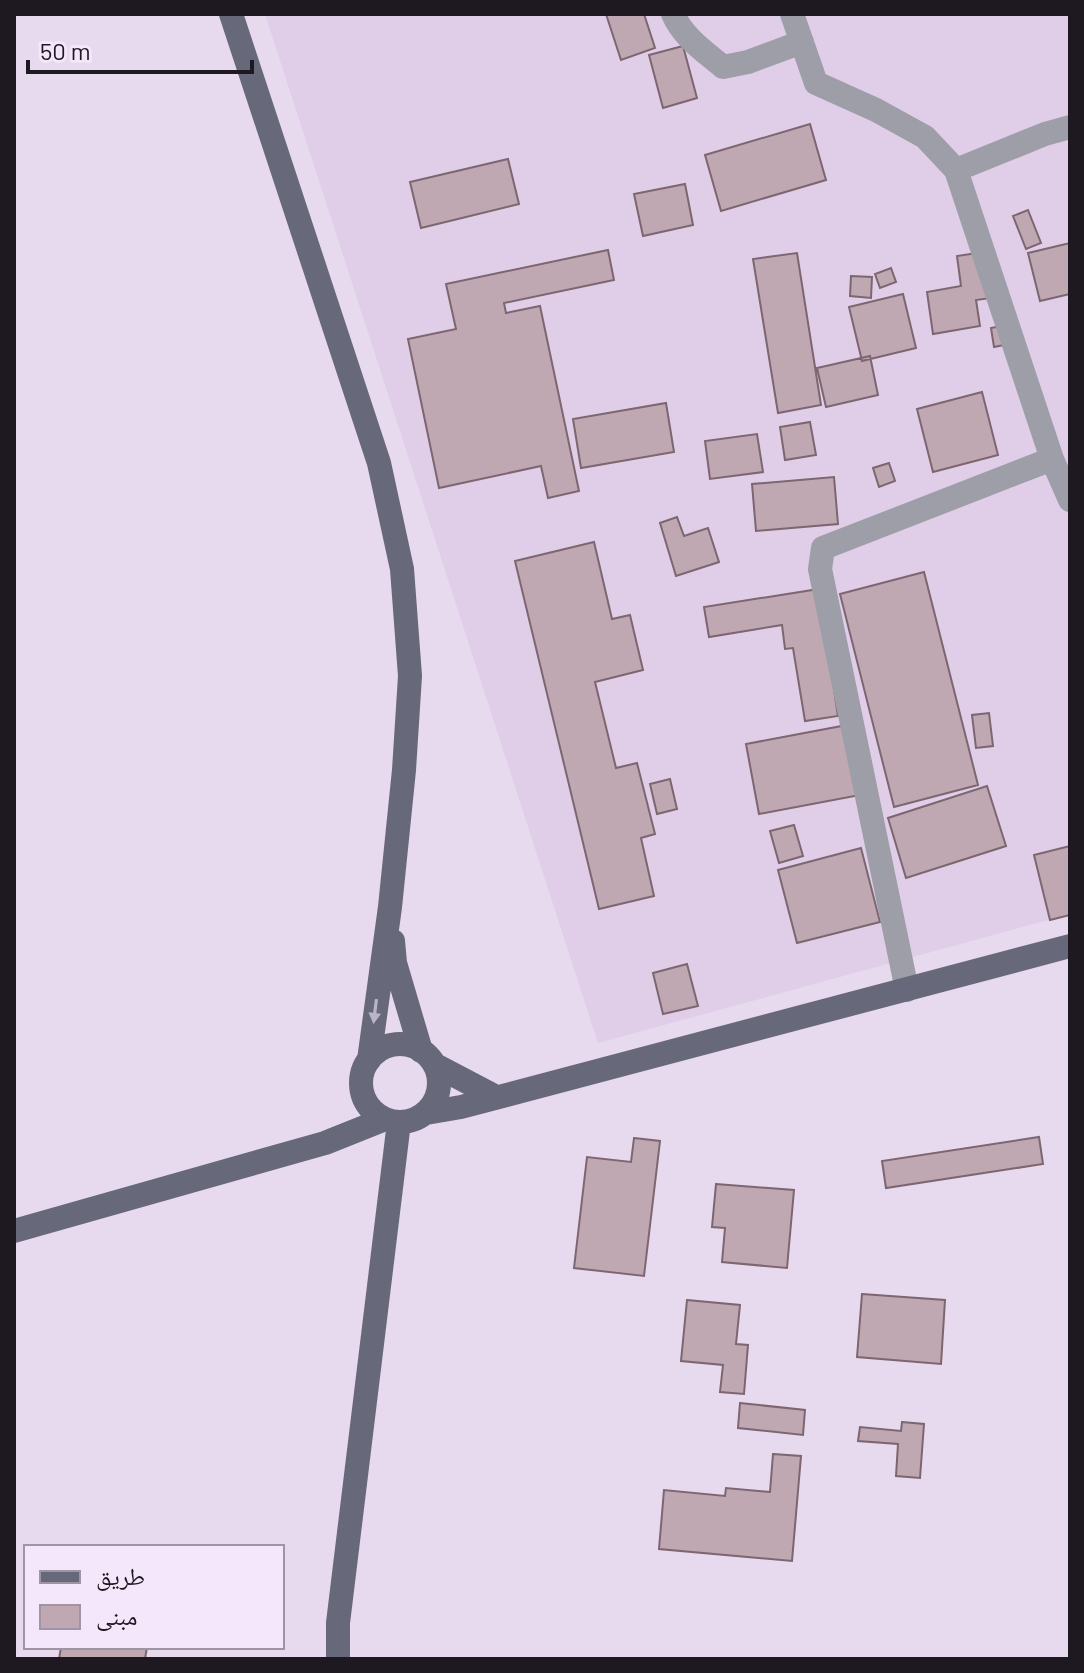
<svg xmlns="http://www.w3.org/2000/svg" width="1084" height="1673" viewBox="0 0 1084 1673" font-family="Barlow,'Noto Naskh Arabic',sans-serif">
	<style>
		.built { fill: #e0cde8 }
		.building { fill: #c0a8b3; stroke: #7c6670; stroke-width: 2 }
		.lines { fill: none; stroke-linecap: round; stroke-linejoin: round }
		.minor { stroke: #9d9ea8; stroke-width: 24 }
		.major { stroke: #676879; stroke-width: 24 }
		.oneway { fill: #bcb4c7 }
	</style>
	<rect width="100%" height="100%" fill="#e7d9ee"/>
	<path class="built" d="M265,14H1070V914L598,1043Z"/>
	<path class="building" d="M606,14H644L655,48L621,60Z
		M683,46L697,98L663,108L649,55Z
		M810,124L826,180L721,211L705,155Z
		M508,159L519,204L421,228L410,182Z
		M685,184L693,225L643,236L634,194Z
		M1028,210L1041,243L1026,249L1013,216Z
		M1070,243V294L1040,301L1028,253Z
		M608,250L614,280L504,303L506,313L540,306L579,491L548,498L541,466L439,488L408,339L456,329L446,284Z
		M984,252L991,298L976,300L980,326L933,334L927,292L961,286L957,256Z
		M797,253L821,405L778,413L753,259Z
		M891,268L896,282L880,288L875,274Z
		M851,276L872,277L871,298L850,296Z
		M903,294L916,348L862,361L849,307Z
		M1011,324L1014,343L994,347L991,328Z
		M870,356L878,395L826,407L817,368Z
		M982,392L998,455L933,472L917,409Z
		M666,403L674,452L581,468L573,419Z
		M810,422L816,455L785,460L780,427Z
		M757,434L763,472L710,479L705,441Z
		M889,463L895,481L879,487L873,468Z
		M834,477L838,524L756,531L752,484Z
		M677,517L684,536L708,528L719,562L676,576L660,523Z
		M594,542L612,619L630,615L643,670L595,682L616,768L637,763L655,834L641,838L654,896L599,909L515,561Z
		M924,572L978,785L894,807L840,594Z
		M819,589L838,716L805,721L793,648L785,649L782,625L709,637L704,607Z
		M989,713L993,746L976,748L972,715Z
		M847,725L860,795L759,814L746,744Z
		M670,779L677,809L657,814L650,784Z
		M987,786L1006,846L906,878L888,818Z
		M794,825L803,856L779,863L770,831Z
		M1070,846V915L1050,920L1034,855Z
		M861,848L880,922L797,943L778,870Z
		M687,964L698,1006L663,1014L653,973Z
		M1039,1137L1043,1164L886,1188L882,1161Z
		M634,1138L660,1141L644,1276L574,1268L587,1157L631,1162Z
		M716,1184L794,1190L787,1268L722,1262L725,1228L712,1227Z
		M862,1294L945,1300L941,1364L857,1357Z
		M687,1300L740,1305L736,1344L748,1345L744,1394L720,1392L723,1365L681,1361Z
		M740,1403L805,1410L803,1435L738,1428Z
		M902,1422L924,1424L920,1478L896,1476L898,1444L858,1441L860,1427L901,1431Z
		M773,1454L801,1456L792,1561L659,1549L664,1490L725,1496L726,1488L770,1492Z
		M61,1647H147L145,1659H59Z"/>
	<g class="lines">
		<path class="minor" d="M673,14C683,37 704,51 723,67L748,62L802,42
			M792,14L816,83L876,110L925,137L956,170
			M1070,127L1045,134L956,170L1052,459L1070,500
			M907,990L820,569L823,548L1052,459"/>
		<path class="major" d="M231,14L379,463L402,569L410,676L404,770L390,907L369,1060
			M393,941L395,963L421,1051
			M361 1083a39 39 0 1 1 78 0a39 39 0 1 1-78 0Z
			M435,1065L496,1097
			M426,1113L461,1107L1070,946
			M14,1231L325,1143L385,1119
			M338,1659V1623L399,1122"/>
	</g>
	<defs><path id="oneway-solid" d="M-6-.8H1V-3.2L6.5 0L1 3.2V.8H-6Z" transform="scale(2)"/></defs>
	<use class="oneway" href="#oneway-solid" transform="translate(375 1011) rotate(97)"/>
	<rect width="1084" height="1673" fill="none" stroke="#1e1920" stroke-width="32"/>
	<rect x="24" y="1545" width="260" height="104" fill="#f4e6fb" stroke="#9e94a3" stroke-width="2"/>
	<rect x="40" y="1571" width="40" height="12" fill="#676879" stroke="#9e94a3" stroke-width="2"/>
	<text x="96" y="1585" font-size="24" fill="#1e1920">طريق</text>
	<rect x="40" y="1605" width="40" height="24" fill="#c0a8b3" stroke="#9e94a3" stroke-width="2"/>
	<text x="96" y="1625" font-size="24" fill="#1e1920">مبنى</text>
	<path d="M28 60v12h224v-12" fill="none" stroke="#1e1920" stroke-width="4"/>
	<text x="40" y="60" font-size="24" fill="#1e1920" stroke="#f4e6fb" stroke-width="6" paint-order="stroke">50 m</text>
</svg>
